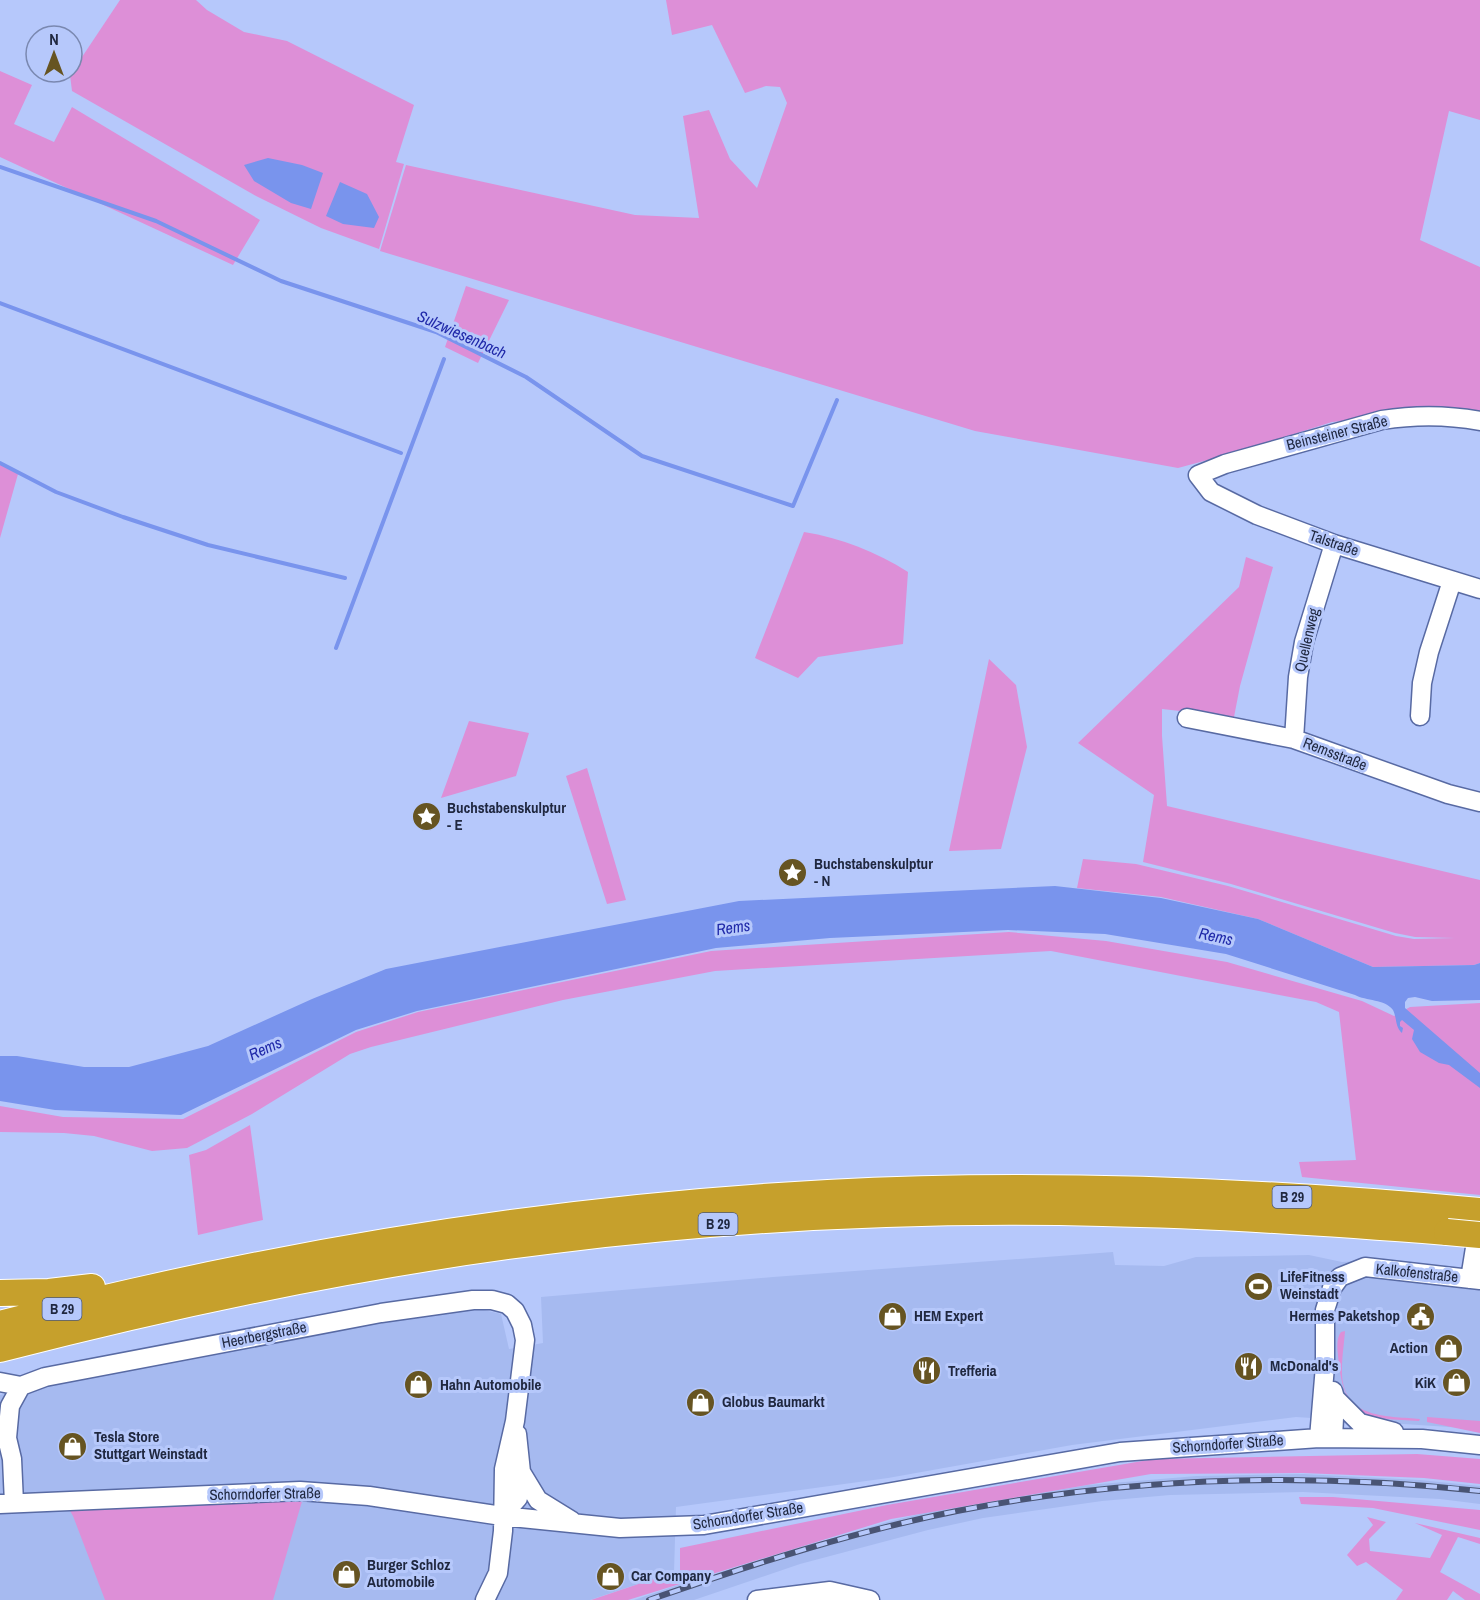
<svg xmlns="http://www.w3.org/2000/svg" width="1480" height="1600" viewBox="0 0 1480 1600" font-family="'Archivo Narrow',sans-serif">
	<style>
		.built { fill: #a6baf0 }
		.green { fill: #dd8fd7 }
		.water { fill: #7994ed }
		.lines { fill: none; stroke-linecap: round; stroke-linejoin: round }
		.stream { stroke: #7994ed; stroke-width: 4 }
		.minor-casing { stroke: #586aa3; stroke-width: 21 }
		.highway-casing { stroke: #fff; stroke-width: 28 }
		.minor { stroke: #fff; stroke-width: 18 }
		.highway { stroke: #c6a02c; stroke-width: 26 }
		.rail-casing { stroke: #495474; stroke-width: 6 }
		.rail { stroke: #b6c8fb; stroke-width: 4; stroke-dasharray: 11; stroke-linecap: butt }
		.highway-bridge-casing { stroke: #fff; stroke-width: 28; stroke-linecap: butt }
		.highway-bridge { stroke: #c6a02c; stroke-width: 26 }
		.labels { text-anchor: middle; stroke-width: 6; stroke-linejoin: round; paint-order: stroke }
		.shield { fill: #b6c8fb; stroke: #4d5878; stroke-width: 1.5 }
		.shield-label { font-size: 14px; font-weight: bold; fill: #202840 }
		.street-label { font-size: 15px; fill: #202840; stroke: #b6c8fb }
		.poi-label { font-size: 15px; font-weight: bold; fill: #202840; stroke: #b6c8fb; text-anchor: start }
		.water-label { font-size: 16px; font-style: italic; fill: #2029a9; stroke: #b6c8fb }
	</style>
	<rect width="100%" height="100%" fill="#b6c8fb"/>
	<path class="built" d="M1113,1252L1115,1265L1164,1266L1196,1257L1309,1255L1342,1262L1376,1260L1480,1279V1429L1296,1417L1072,1445L888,1478L676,1507L674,1572L590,1600H0V1395L39,1385L467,1306L501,1314L509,1349L543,1343L541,1297L773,1277Z
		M1303,1474L1420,1480L1480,1486V1504L1440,1499L1303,1492L1170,1495L1102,1501L983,1518L928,1530L800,1564L694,1600H634L681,1584L887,1522L924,1513L1088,1485L1197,1476Z"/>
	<path class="green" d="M120,0H196L207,10L244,32L287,41L414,105L396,162L404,164L379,249L321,228L256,196L72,91L70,75Z
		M666,0H1480V120L1449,111L1420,240L1480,267V413L1393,416L1332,422L1241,451L1178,468L975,431L380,251L406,165L635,215L699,218L683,116L709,110L730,159L757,188L787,103L780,87L766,86L745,93L712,25L672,35Z
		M0,71L32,85L14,124L54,142L72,107L260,220L233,265L0,157Z
		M466,286L509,300L478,363L445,347Z
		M0,464L18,474L0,538Z
		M804,532C841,538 877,552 908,572L903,644L818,657L798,678L755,658Z
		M1246,557L1273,567L1240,686L1234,717L1162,709V736L1167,806L1480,880V963L1474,965L1373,967L1258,919L1161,897L1077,888L1083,859L1136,864L1228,886L1396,936L1414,939L1455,938L1415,937L1395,933L1231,884L1143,862L1154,795L1078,743L1239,587Z
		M989,659L1016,685L1027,747L1001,849L949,851Z
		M469,721L529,733L516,776L441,798Z
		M587,768L626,900L607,904L566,776Z
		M1009,932L1106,941L1227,962L1362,1001L1394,1016L1410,1007L1480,1003V1195L1302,1177L1299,1162L1356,1160L1339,1012L1316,1002L1051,951L715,971L563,1000L371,1047L350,1054L252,1114L187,1148L152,1151L94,1136L64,1133L0,1132V1106L63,1117L183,1119L356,1032L418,1012L711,951Z
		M250,1125L263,1220L198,1235L189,1155L206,1150Z
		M1345,1331C1344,1346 1340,1369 1343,1383C1350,1419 1390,1416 1420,1419L1419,1421C1371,1418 1345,1421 1339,1364C1338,1355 1335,1339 1341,1332Z
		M1427,1417L1480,1421V1433L1427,1422Z
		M1417,1454L1480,1459V1484L1424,1478L1303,1473L1151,1474L891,1519L628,1600H591L680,1570V1548L887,1505L1154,1459Z
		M1299,1497H1333L1480,1510V1530L1373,1508L1301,1504Z
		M303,1498L273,1600H105L73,1516L69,1509Z
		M1367,1517L1386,1522L1369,1539L1370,1551L1430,1558L1442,1535L1415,1523L1480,1538V1544L1458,1537L1440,1572L1480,1594V1600H1465L1453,1591L1447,1600H1396L1403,1590L1366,1562L1357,1566L1347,1555L1373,1525Z"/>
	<path class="water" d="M268,158L302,165L323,173L311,209L291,203L254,181L244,165Z
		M340,182L367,194L379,217L374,228L343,224L326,216Z
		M1055,886L1161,898L1258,919L1373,967L1474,965L1480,963V1000L1432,1001L1415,997L1408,998L1405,1002V1008L1480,1073V1088L1449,1065L1439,1063L1420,1052L1412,1039L1414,1030L1402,1020L1400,1022V1026L1403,1028L1402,1033C1395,1027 1397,1018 1393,1010C1385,999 1366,1001 1355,995L1226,954L1105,934L1008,930L830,938L716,948L417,1011L356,1030L181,1115L55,1110L0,1101V1056H17L84,1067H129L208,1046L312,999L386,969L739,901Z"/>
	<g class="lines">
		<path class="stream" d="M0,167L156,221L281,281L436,332L526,377L642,456L793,506L837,400
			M0,303L401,453
			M0,463L56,492L123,517L208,545L345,578
			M336,648L444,359"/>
		<defs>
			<path id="minor" d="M1480,421C1448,415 1414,415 1382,420L1225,464L1198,475L1211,492L1257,515L1334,544L1480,589
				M1420,716L1422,683L1429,652L1452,581
				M1187,718L1294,739L1448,794L1480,802
				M1294,739L1298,677L1304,642L1334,544
				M1470,1279L1479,1223
				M0,1382L21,1386
				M1333,1391L1335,1398L1333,1438
				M1335,1398L1360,1423L1394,1432
				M1319,1438L1325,1366V1310L1332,1288L1340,1277L1365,1267L1480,1280
				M521,1472L538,1500L572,1521
				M14,1503L12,1459L7,1438L10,1406L21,1386L45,1377L381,1313L473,1300H492L507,1304L515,1311L522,1325L525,1340L515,1421L504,1469L503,1531L498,1573L485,1600
				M0,1504L300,1491L369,1496L502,1516L620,1528L704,1525L1120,1452L1319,1438L1422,1439L1480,1445
				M502,1516L518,1498L521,1472L517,1434
				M757,1600L830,1591L870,1600"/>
			<path id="highway" d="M0,1293L49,1292L92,1287
				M0,1324C271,1254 548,1208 828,1193C1045,1181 1264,1191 1480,1211
				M0,1349C182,1302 367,1263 554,1240C735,1218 920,1208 1103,1213C1217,1215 1332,1223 1447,1232"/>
		</defs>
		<use href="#minor" class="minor-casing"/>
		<use href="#highway" class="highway-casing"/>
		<use href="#minor" class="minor"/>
		<use href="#highway" class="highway"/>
		<defs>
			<path id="rail" d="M649,1600C750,1565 852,1532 957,1511C1130,1477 1305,1472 1480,1491"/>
		</defs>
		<use href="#rail" class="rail-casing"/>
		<use href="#rail" class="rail"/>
		<defs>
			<path id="highway-bridge" d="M1447,1232L1480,1235"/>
		</defs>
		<use href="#highway-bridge" class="highway-bridge-casing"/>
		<use href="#highway-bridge" class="highway-bridge"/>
	</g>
	<defs>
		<symbol id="sight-disc" viewBox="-11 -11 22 22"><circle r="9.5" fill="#665422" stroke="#b6c8fb"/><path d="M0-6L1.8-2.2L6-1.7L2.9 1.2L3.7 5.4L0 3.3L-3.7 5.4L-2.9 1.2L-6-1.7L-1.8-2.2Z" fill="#fff"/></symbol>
		<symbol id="stadium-disc" viewBox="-11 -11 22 22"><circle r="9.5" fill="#665422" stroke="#b6c8fb"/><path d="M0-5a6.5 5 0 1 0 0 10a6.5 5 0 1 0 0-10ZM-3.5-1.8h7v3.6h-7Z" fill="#fff"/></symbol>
		<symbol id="shop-disc" viewBox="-11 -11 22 22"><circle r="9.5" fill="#665422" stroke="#b6c8fb"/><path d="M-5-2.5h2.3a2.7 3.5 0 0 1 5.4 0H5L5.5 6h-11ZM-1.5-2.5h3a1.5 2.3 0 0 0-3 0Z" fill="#fff"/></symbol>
		<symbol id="civic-disc" viewBox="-11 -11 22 22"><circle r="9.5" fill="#665422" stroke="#b6c8fb"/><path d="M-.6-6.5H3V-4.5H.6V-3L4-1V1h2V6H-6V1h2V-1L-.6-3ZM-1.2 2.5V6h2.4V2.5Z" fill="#fff"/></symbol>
		<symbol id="restaurant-disc" viewBox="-11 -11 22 22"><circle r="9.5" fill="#665422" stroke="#b6c8fb"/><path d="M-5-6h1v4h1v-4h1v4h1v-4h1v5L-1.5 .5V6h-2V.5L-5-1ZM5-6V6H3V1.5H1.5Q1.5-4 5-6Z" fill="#fff"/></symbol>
	</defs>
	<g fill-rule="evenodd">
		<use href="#sight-disc" x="410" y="800" width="33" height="33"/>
		<use href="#sight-disc" x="776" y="856" width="33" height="33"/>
		<use href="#stadium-disc" x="1242" y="1270" width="33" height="33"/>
		<use href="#shop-disc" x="876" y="1300" width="33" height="33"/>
		<use href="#civic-disc" x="1404" y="1300" width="33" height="33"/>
		<use href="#shop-disc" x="1432" y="1332" width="33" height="33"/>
		<use href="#restaurant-disc" x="1232" y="1350" width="33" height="33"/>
		<use href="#restaurant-disc" x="910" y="1354" width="33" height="33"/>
		<use href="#shop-disc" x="1440" y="1366" width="33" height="33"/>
		<use href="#shop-disc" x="402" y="1368" width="33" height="33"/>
		<use href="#shop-disc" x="684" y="1386" width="33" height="33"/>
		<use href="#shop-disc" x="56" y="1430" width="33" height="33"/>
		<use href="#shop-disc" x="330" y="1558" width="33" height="33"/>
		<use href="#shop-disc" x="594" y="1560" width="33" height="33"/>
	</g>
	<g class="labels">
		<g class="shield">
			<rect x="1272.5" y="1186" width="39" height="22" rx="4.5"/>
			<rect x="698.5" y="1213" width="39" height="22" rx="4.5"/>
			<rect x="42.5" y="1298" width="39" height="22" rx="4.5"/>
		</g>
		<g class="shield-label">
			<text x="1292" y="1202">B 29</text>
			<text x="718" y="1229">B 29</text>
			<text x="62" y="1314">B 29</text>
		</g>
		<g class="street-label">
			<text transform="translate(1337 433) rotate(-14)" y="5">Beinsteiner Straße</text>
			<text transform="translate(1334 543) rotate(19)" y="5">Talstraße</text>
			<text transform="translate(1307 640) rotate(-77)" y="5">Quellenweg</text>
			<text transform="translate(1335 754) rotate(21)" y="5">Remsstraße</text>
			<text transform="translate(1417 1273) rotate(6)" y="5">Kalkofenstraße</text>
			<text transform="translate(264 1335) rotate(-11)" y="5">Heerbergstraße</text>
			<text transform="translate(1228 1444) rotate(-4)" y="5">Schorndorfer Straße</text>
			<text transform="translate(265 1494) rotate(-1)" y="5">Schorndorfer Straße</text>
			<text transform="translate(748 1516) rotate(-9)" y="5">Schorndorfer Straße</text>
		</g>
		<g class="poi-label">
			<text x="447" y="813">Buchstabenskulptur<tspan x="447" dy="17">- E</tspan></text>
			<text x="814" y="869">Buchstabenskulptur<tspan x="814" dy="17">- N</tspan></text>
			<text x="1280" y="1282">LifeFitness<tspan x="1280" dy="17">Weinstadt</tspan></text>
			<text x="914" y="1321">HEM Expert</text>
			<text x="1400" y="1321" text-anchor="end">Hermes Paketshop</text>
			<text x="1428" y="1353" text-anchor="end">Action</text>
			<text x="1270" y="1371">McDonald's</text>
			<text x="948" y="1376">Trefferia</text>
			<text x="1436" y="1388" text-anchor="end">KiK</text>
			<text x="440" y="1390">Hahn Automobile</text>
			<text x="722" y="1407">Globus Baumarkt</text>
			<text x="94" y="1442">Tesla Store<tspan x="94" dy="17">Stuttgart Weinstadt</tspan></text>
			<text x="367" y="1570">Burger Schloz<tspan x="367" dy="17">Automobile</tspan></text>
			<text x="631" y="1581">Car Company</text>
		</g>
		<g class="water-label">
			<text transform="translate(462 334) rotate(24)" y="6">Sulzwiesenbach</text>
			<text transform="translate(733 927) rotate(-8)" y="6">Rems</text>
			<text transform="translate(1216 936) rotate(12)" y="6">Rems</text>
			<text transform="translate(265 1048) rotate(-24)" y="6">Rems</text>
		</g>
	</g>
	<g transform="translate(54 54)"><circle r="28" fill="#b6c8fb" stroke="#7a88b0" stroke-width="1.5"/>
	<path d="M0-4.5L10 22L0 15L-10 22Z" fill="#665422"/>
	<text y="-9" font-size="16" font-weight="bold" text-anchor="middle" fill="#202840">N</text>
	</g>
</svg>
